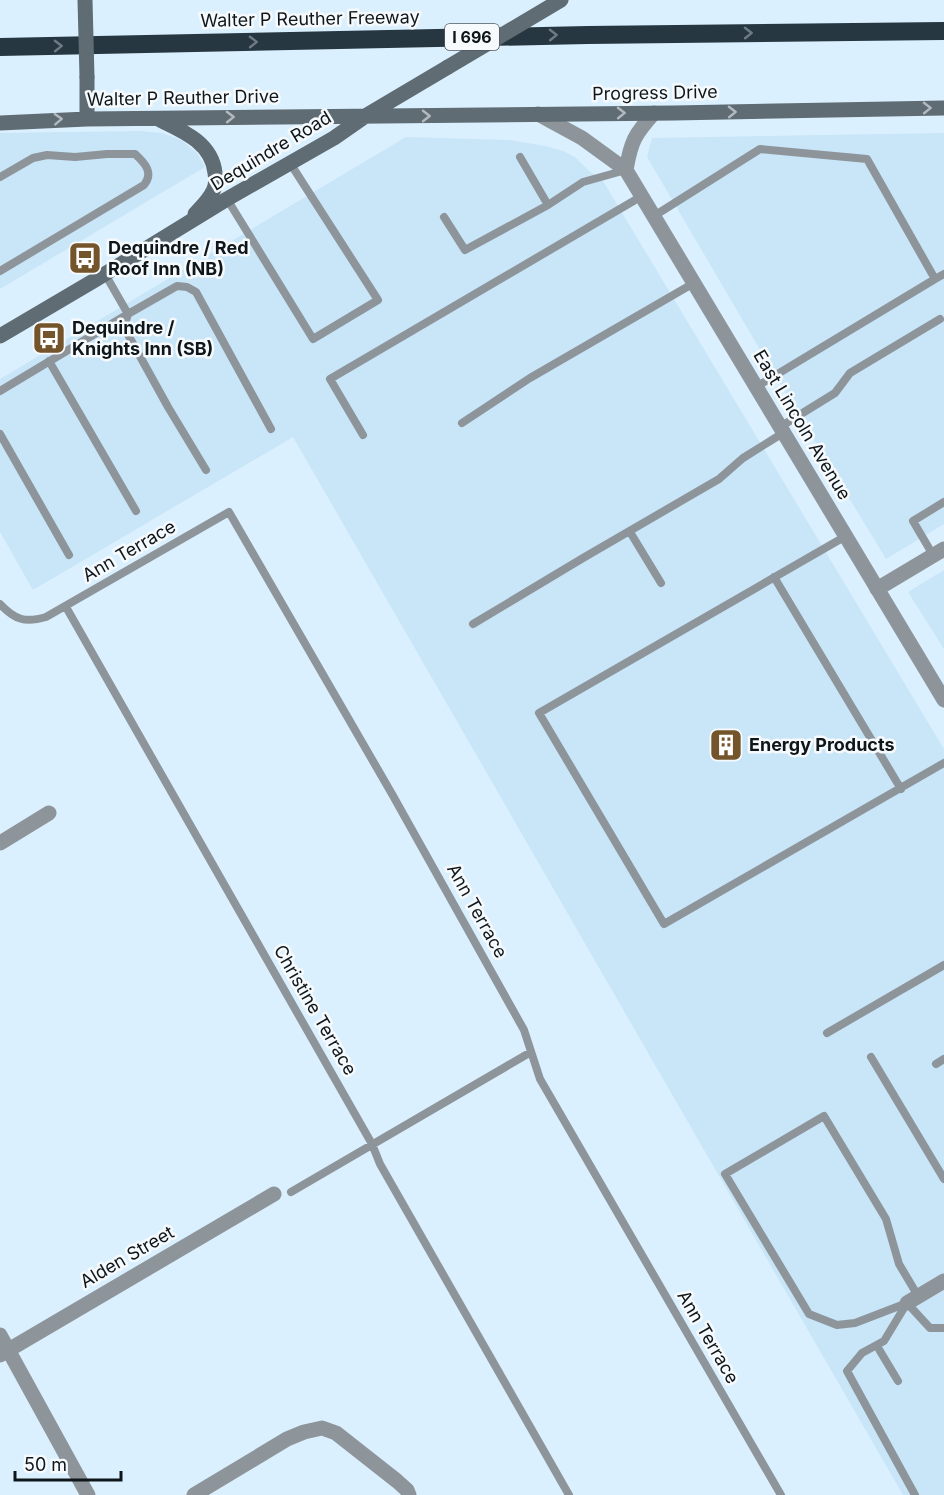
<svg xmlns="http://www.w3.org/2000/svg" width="944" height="1495" viewBox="0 0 944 1495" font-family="Inter,sans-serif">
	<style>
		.built { fill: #c9e5f8 }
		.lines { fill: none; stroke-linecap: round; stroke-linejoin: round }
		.service { stroke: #8d959b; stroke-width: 8 }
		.minor { stroke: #8d959b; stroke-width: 15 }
		.tertiary { stroke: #8d959b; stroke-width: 15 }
		.secondary { stroke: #606c74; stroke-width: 15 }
		.motorway { stroke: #263742; stroke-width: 18 }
		.secondary-bridge { stroke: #606c74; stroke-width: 15 }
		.oneway { stroke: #6f7b83 }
		.oneway2 { stroke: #b2babf }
		.labels { text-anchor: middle; stroke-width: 5; stroke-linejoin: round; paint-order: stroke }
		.shield { fill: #f6fafd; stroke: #545a5e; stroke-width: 1.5 }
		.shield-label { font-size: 16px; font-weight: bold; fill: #0e161a }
		.street-label { font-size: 18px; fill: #0e161a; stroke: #f6fafd }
		.poi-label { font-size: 18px; font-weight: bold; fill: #0e161a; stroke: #f6fafd; text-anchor: start }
	</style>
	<rect width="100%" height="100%" fill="#dbf0fe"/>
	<path class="built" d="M140,131L162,133L181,140L197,153L205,167L0,289V133Z
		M944,133V524L886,559L786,394L647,157L652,138Z
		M406,137L510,140L545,146L563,151L575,157L588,170L603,181L944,749V1495H903L293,437L33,590L0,532V379Z
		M944,570V649L908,592Z"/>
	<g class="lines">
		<path class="service" d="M520,157L548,205
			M0,177L33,158L47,155L75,157L107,154H135C145,163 154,173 144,185L0,271
			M227,199L313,339L378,300L290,163
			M654,216L760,149L867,159L935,279L944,274
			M444,217L465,250L548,205L583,182L626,170
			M105,274L128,314L177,286L187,287L196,292L271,429
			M128,314L126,321V331L168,407L206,470
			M49,361L136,511
			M756,387L935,279
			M0,391L128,314
			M462,423L530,378L694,283
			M780,427L835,393L850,373L940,319
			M0,434L69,555
			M363,435L330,379L642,196
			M630,532L661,583
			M846,536L539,713L664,924L944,763
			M933,555L913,521L944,502
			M774,577L901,789
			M0,604C15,620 25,623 46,617L229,512L392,794L524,1030L540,1079L781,1495
			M66,607L372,1144L380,1164L569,1495
			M473,624L583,558L719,479L743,458L783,433
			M827,1033L944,965
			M871,1057L944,1179
			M936,1064L944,1059
			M291,1192L531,1052
			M907,1303L855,1323L837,1325L809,1314L725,1174L824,1116L886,1219L899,1264L918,1296
			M907,1303L884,1341L862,1353L847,1371L915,1495
			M907,1303L930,1328H944
			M877,1346L898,1381"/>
		<path class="minor" d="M877,589L944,549
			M0,843L49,813
			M907,1303L944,1281
			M0,1335L88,1495
			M0,1355L274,1194
			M194,1495L287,1439L304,1432L322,1428L336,1433L397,1481L407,1490L409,1495"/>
		<path class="tertiary" d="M538,114L582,138L626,170L944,700
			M626,170C631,141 635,134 654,113"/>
		<path class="secondary" d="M87,77V119
			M160,120C183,131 212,143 215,173C216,179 216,186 213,191C209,200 201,207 195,214
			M0,123L87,119L674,113L944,108
			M0,336L95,280L227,199L334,138L367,115L448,67"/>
		<path class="motorway" d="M0,47L588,35L944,31"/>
		<path class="secondary-bridge" d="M85,0L87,77
			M448,67L561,0"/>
	</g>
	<defs><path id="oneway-chevron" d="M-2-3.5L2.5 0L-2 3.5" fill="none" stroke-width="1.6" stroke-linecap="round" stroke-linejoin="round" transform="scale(1.5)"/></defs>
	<g class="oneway">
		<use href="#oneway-chevron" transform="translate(748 33) rotate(-1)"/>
		<use href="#oneway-chevron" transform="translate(553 35) rotate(-1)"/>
		<use href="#oneway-chevron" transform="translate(253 42) rotate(-1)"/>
		<use href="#oneway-chevron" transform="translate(58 46) rotate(-1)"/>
	</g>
	<g class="oneway2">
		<use href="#oneway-chevron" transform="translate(927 108) rotate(-1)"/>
		<use href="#oneway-chevron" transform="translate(732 112) rotate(-1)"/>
		<use href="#oneway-chevron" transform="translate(621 113) rotate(-1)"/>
		<use href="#oneway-chevron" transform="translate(426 116)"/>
		<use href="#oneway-chevron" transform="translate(230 117) rotate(-1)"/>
		<use href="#oneway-chevron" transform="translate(58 119) rotate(-3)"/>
	</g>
	<defs>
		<symbol id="bus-square" viewBox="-11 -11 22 22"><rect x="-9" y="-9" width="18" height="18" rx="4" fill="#74542a" stroke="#f6fafd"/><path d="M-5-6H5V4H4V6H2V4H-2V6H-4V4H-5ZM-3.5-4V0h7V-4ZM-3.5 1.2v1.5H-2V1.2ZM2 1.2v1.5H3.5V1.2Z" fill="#fff"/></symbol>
		<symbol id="building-square" viewBox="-11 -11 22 22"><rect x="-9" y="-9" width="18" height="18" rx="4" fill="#74542a" stroke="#f6fafd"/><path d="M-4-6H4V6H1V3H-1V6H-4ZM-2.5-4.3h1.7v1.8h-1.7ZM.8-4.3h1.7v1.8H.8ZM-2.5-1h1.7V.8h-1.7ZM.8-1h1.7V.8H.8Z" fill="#fff"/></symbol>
	</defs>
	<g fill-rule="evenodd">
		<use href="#bus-square" x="66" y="239" width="38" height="38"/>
		<use href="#bus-square" x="30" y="319" width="38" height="38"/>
		<use href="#building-square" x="707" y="726" width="38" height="38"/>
	</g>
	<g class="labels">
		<rect class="shield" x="445" y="24" width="54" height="26" rx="4.5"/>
		<g class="shield-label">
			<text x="472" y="43">I 696</text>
		</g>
		<g class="street-label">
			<text transform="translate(310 19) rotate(-1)" y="6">Walter P Reuther Freeway</text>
			<text transform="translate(655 93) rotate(-1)" y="6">Progress Drive</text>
			<text transform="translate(183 98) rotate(-1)" y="6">Walter P Reuther Drive</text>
			<text transform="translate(271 151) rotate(-31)" y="6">Dequindre Road</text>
			<text transform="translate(802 425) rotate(59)" y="6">East Lincoln Avenue</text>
			<text transform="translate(129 551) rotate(-30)" y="6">Ann Terrace</text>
			<text transform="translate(477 911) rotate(61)" y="6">Ann Terrace</text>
			<text transform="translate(315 1010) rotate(60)" y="6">Christine Terrace</text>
			<text transform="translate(127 1257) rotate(-30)" y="6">Alden Street</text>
			<text transform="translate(708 1337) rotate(60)" y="6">Ann Terrace</text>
		</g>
		<g class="poi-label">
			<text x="108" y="254">Dequindre / Red<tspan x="108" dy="21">Roof Inn (NB)</tspan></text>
			<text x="72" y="334">Dequindre /<tspan x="72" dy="21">Knights Inn (SB)</tspan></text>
			<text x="749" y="751">Energy Products</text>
		</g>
	</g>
	<path d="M15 1471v9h106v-9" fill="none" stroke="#0e161a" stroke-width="3"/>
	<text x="24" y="1471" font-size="18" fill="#0e161a" stroke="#f6fafd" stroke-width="4.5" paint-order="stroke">50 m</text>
</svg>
